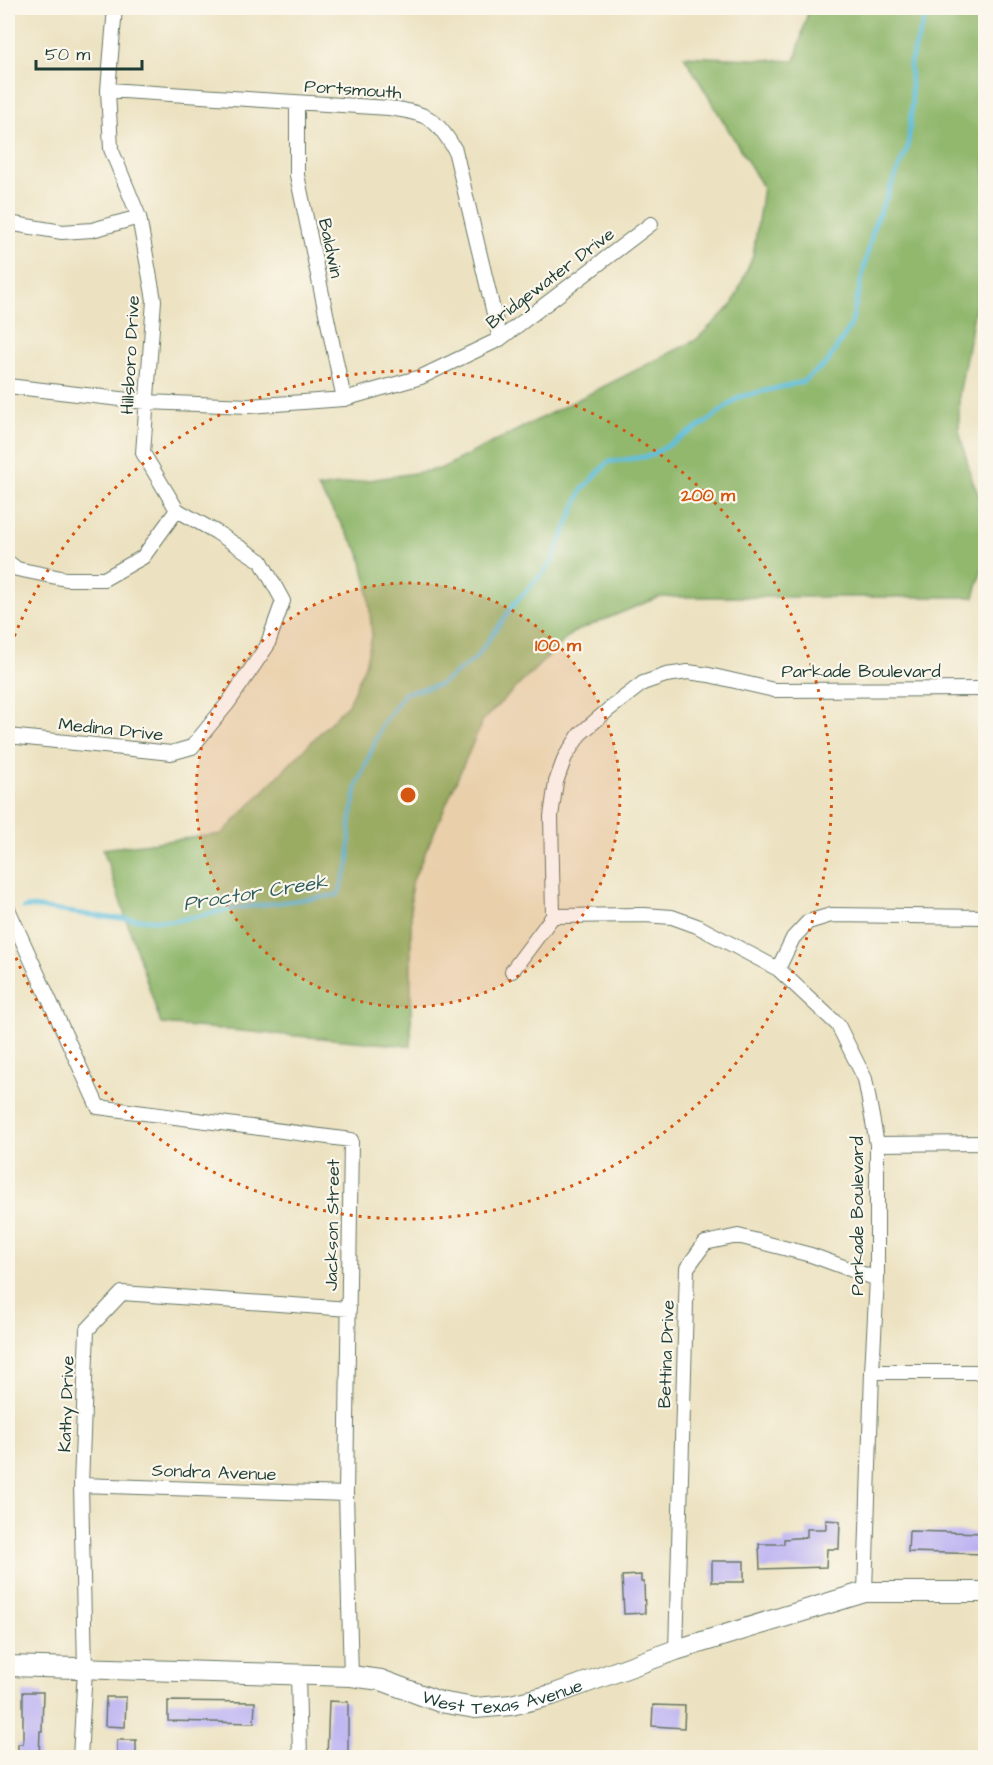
<svg xmlns="http://www.w3.org/2000/svg" width="993" height="1765" viewBox="0 0 993 1765" font-family="'Architects Daughter',sans-serif">
	<style>
		.forest { fill: #92b86e; stroke: #587a51; stroke-width: 1.5 }
		.lines { fill: none; stroke-linecap: round; stroke-linejoin: round }
		.stream { stroke: #60bfde; stroke-width: 4.5 }
		.building { fill: #b7adf3 }
		.street-casing { stroke: #677765; stroke-width: 16 }
		.secondary-casing { stroke: #677765; stroke-width: 22 }
		.street { stroke: #fff; stroke-width: 14 }
		.secondary { stroke: #fff; stroke-width: 20 }
		.ring { fill: none; stroke: #d45610; stroke-width: 3; stroke-dasharray: 3 6 }
		.labels { text-anchor: middle; stroke-width: 4.5; stroke-linejoin: round; paint-order: stroke }
		.street-label { font-size: 18px; fill: #1f3d34; stroke: #fbf7ec }
		.water-label { font-size: 20px; font-style: italic; fill: #2f5e5e; stroke: #fbf7ec }
		.centre { fill: #d45610; stroke: #fbf7ec; stroke-width: 3 }
		.ring-label { font-size: 18px; text-anchor: middle; font-weight: bold; fill: #d45610; stroke: #fbf7ec; stroke-width: 4.5; stroke-linejoin: round; paint-order: stroke }
	</style>
	<rect width="100%" height="100%" fill="#fbf7ec"/>
	<filter id="ink" filterUnits="userSpaceOnUse"><feTurbulence type="fractalNoise" baseFrequency=".0167" numOctaves="2"/><feDisplacementMap in="SourceGraphic" scale="12" xChannelSelector="R" yChannelSelector="G"/><feConvolveMatrix kernelMatrix="1 2 1 2 8 2 1 2 1" color-interpolation-filters="sRGB"/></filter>
	<filter id="wash" filterUnits="userSpaceOnUse"><feTurbulence type="fractalNoise" baseFrequency=".008" numOctaves="4" result="noise"/><feDisplacementMap in="SourceGraphic" scale="24" xChannelSelector="R" yChannelSelector="G"/><feGaussianBlur stdDeviation="1.35" result="paint"/><feColorMatrix in="noise" values="0 0 0 0 0 0 0 0 0 0 0 0 0 0 0 0 0 1.4 0 .05"/><feComposite in="paint" operator="in"/></filter>
	<g filter="url(#wash)">
		<rect width="100%" height="100%" fill="#ece2c1"/>
		<path class="forest" d="M809,8H985V255L959,395V430L972,480L985,509V559L974,597H659L572,633L483,720L411,885V1046L161,1024L103,849L222,834L348,704L365,665L372,636L368,589L360,553L318,488L440,469L696,340L732,305L753,256L763,187L684,56L795,61Z"/>
		<g class="lines">
			<path class="stream" d="M24,908L33,907L111,918L174,921L237,908L338,895L349,864L350,824L357,786L382,725L405,693L439,685L475,659L515,603L551,564L582,490L608,462L650,456L707,422L739,397L802,382L827,363L851,325L874,226L908,147L912,103L910,63L925,18L938,8"/>
		</g>
		<g id="blocks">
			<path class="building" d="M826,1520L840,1521L839,1549H827L826,1567L760,1569L759,1544H784V1539L807,1537V1529H826Z
				M909,1531L986,1533V1554L908,1552Z
				M712,1561H744V1582H712Z
				M641,1575V1582H644L645,1613L624,1614L622,1576Z
				M23,1692H43L42,1731H40L39,1758H18V1744H23Z
				M106,1697H126L125,1727L105,1726Z
				M168,1701L255,1702L254,1723L168,1721Z
				M329,1701L348,1702V1758H327Z
				M653,1705L685,1706L684,1728L652,1726Z
				M117,1740H136V1758H117Z"/>
		</g>
	</g>
	<g filter="url(#ink)">
		<use href="#blocks" fill-opacity="0" stroke="#677765" stroke-width="1.5"/>
		<g class="lines">
			<defs>
				<path id="street" d="M108,90L389,108C426,113 436,117 455,150L500,339
					M297,103V175L344,399
					M8,223L62,232L92,230L139,217
					M8,386L146,402L249,406L344,399L421,377L500,339L651,224
					M8,562L17,569L66,579H104L143,557L177,510
					M8,736L171,753L192,747L228,703L267,646L283,601L261,561L216,532L177,510L143,453L154,300L139,217L111,149L108,90L115,8
					M8,909L98,1107L351,1140L346,1494L351,1676
					M553,916L644,915L672,917L697,926L778,969L838,1025L865,1079L877,1144V1279L872,1372L865,1592
					M553,916L551,816L556,782L565,757L580,734L608,710L643,683L666,675L688,672L709,675L774,690L986,689
					M778,969L793,938L808,922L831,915L986,917
					M512,971L553,916
					M877,1144L986,1143
					M872,1372H986
					M81,1485L346,1494
					M676,1650L687,1268L705,1243L738,1236L811,1255L877,1279
					M298,1675L300,1758
					M80,1758L85,1669L81,1485L87,1330L122,1293L349,1309"/>
				<g id="secondary">
					<path id="s1" d="M8,1666L351,1676L381,1680L440,1702L475,1708L511,1705L552,1695L676,1650L865,1592H986"/>
				</g>
			</defs>
			<use href="#street" class="street-casing"/>
			<use href="#secondary" class="secondary-casing"/>
			<use href="#street" class="street"/>
			<use href="#secondary" class="secondary"/>
		</g>
	</g>
	<circle cx="408" cy="795" r="212" fill="#d45610" fill-opacity=".12"/>
	<g class="ring">
		<circle cx="408" cy="795" r="212"/>
		<path d="M8 653A424 424 0 1 1 8 937"/>
	</g>
	<g class="labels">
		<g class="street-label">
			<text transform="translate(353 89) rotate(4)" y="6">Portsmouth</text>
			<text transform="translate(331 248) rotate(78)" y="6">Baldwin</text>
			<text transform="translate(550 278) rotate(-37)" y="6">Bridgewater Drive</text>
			<text transform="translate(130 355) rotate(-87)" y="6">Hillsboro Drive</text>
			<text x="861" y="677">Parkade Boulevard</text>
			<text transform="translate(111 729) rotate(6)" y="6">Medina Drive</text>
			<text transform="translate(857 1216) rotate(-90)" y="6">Parkade Boulevard</text>
			<text transform="translate(332 1225) rotate(-89)" y="6">Jackson Street</text>
			<text transform="translate(666 1354) rotate(-88)" y="6">Bettina Drive</text>
			<text transform="translate(66 1404) rotate(-88)" y="6">Kathy Drive</text>
			<text transform="translate(214 1472) rotate(2)" y="6">Sondra Avenue</text>
			<text dy="6" stroke="none"><textPath href="#s1" startOffset="500">West Texas Avenue</textPath></text>
		</g>
		<g class="water-label">
			<text transform="translate(255 892) rotate(-9)" y="7">Proctor Creek</text>
		</g>
	</g>
	<circle cx="408" cy="795" r="9" class="centre"/>
	<g class="ring-label">
		<text x="708" y="501">200 m</text>
		<text x="558" y="651">100 m</text>
	</g>
	<rect width="993" height="1765" fill="none" stroke="#fbf7ec" stroke-width="30"/>
	<path d="M36 60v9h106v-9" fill="none" stroke="#1f3d34" stroke-width="3"/>
	<text x="45" y="60" font-size="18" fill="#1f3d34" stroke="#fbf7ec" stroke-width="4.5" paint-order="stroke">50 m</text>
</svg>
